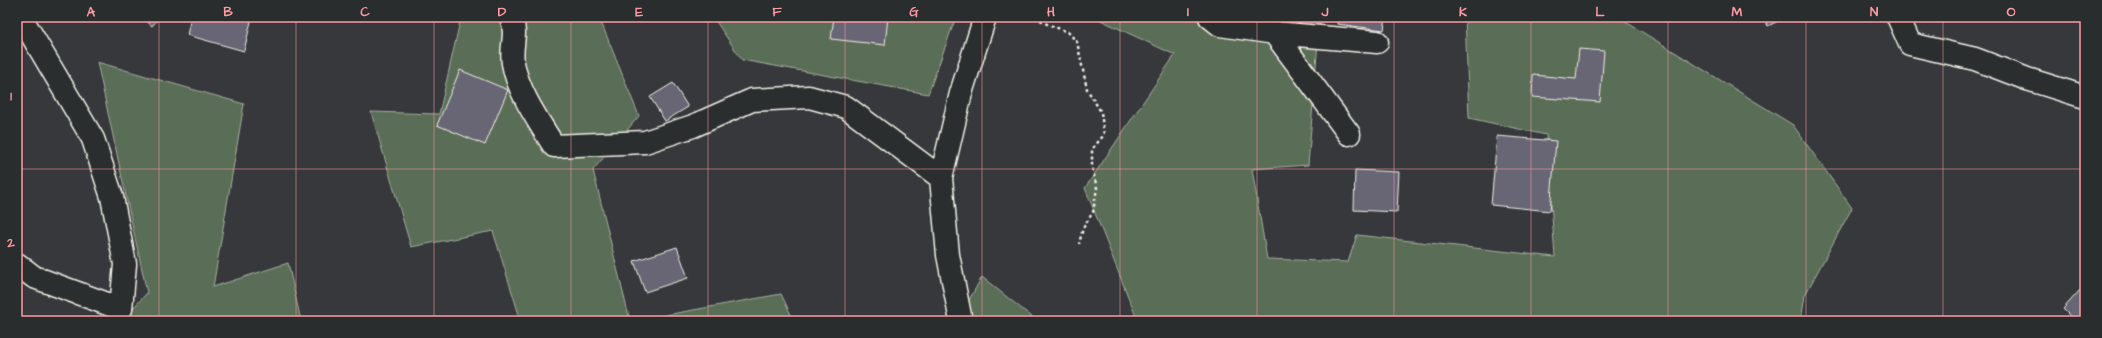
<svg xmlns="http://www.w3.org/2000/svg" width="2102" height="338" viewBox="0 0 2102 338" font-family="'Architects Daughter',sans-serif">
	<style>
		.green { fill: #5a6d57; stroke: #a7afa0 }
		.building { fill: #676675; stroke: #f4f1e8 }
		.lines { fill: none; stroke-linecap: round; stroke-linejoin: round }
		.minor-casing { stroke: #f4f1e8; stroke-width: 25 }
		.path { stroke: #f4f1e8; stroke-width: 2.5; stroke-dasharray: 3 3; stroke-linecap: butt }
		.minor { stroke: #2a2d2e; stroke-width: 22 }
		.grid { fill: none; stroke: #ff9aa2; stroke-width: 1; stroke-opacity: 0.55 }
		.neatline { fill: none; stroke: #ff9aa2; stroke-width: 1.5 }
		.grid-label { font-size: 13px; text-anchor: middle; font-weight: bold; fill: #ff9aa2 }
	</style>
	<rect width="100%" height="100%" fill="#36383c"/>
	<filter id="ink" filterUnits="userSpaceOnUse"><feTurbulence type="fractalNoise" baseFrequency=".025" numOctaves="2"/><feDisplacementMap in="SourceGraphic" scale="8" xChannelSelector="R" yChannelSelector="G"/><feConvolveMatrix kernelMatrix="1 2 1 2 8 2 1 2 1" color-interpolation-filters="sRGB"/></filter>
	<g filter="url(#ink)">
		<path class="green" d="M461,17H599L639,116L593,170L630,321H521L493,231L411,247L371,112L439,114Z
			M713,17H956L928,94L742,60Z
			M1094,17H1320L1308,165L1252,169L1267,259L1348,262L1357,235L1555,257L1546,135L1469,118L1465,17H1625L1626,22L1793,125L1852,208L1805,295L1801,321H1125L1137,319L1085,188L1175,55Z
			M97,62L244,104L213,287L288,263L301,321H121L147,293Z
			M982,277L1037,321H957Z
			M781,294L794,321H633Z"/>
		<path class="building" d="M142,17H160L152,26Z
			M191,17H252L244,51L187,35Z
			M834,17H888L885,45L831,39Z
			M1338,17H1386L1384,30L1337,24Z
			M1764,17H1779L1780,20L1768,26Z
			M1929,17H1957L1929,18Z
			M1579,49L1604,51L1600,102L1532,97L1533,75L1576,79Z
			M460,70L508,90L485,145L437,125Z
			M673,83L688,107L665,121L650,97Z
			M1497,136L1556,141L1550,211L1491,205Z
			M1355,170L1399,172L1397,212L1354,210Z
			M677,247L688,278L645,292L634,261Z
			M2080,290L2085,295V321H2075L2063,309Z"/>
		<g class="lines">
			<defs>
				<path id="minor" d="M511,17C518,35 510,46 513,63C518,92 539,122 554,146L645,142L693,126L752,100L809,97L846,107L941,178
					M1210,17L1220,25L1275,33L1377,42
					M1898,17L1910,44L1975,59L2027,79L2085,97
					M1269,26L1349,134
					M17,264L34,277L121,309L125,264L112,197L93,139L21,17
					M961,321L948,255L941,178L961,93L985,17"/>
			</defs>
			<use href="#minor" class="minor-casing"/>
			<path class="path" d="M1035,17L1047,24L1068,32L1077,42L1087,89L1101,112L1104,135L1092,149V167L1097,188L1093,212L1083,228L1079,244"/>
			<use href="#minor" class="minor"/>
		</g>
	</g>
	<path class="grid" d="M159,17V321M296,17V321M434,17V321M571,17V321M708,17V321M845,17V321M982,17V321M1120,17V321M1257,17V321M1394,17V321M1531,17V321M1668,17V321M1806,17V321M1943,17V321M17,169H2085"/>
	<rect width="2102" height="338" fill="none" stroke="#2a2d2e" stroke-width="44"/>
	<rect x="22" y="22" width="2058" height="294" class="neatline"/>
	<g class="grid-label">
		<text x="91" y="16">A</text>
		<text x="228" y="16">B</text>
		<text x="365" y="16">C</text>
		<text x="502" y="16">D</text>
		<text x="639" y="16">E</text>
		<text x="777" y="16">F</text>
		<text x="914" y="16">G</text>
		<text x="1051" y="16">H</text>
		<text x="1188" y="16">I</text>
		<text x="1325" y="16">J</text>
		<text x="1463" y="16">K</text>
		<text x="1600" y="16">L</text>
		<text x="1737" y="16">M</text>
		<text x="1874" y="16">N</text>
		<text x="2011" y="16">O</text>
		<text x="11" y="100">1</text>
		<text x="11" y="247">2</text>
	</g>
</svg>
